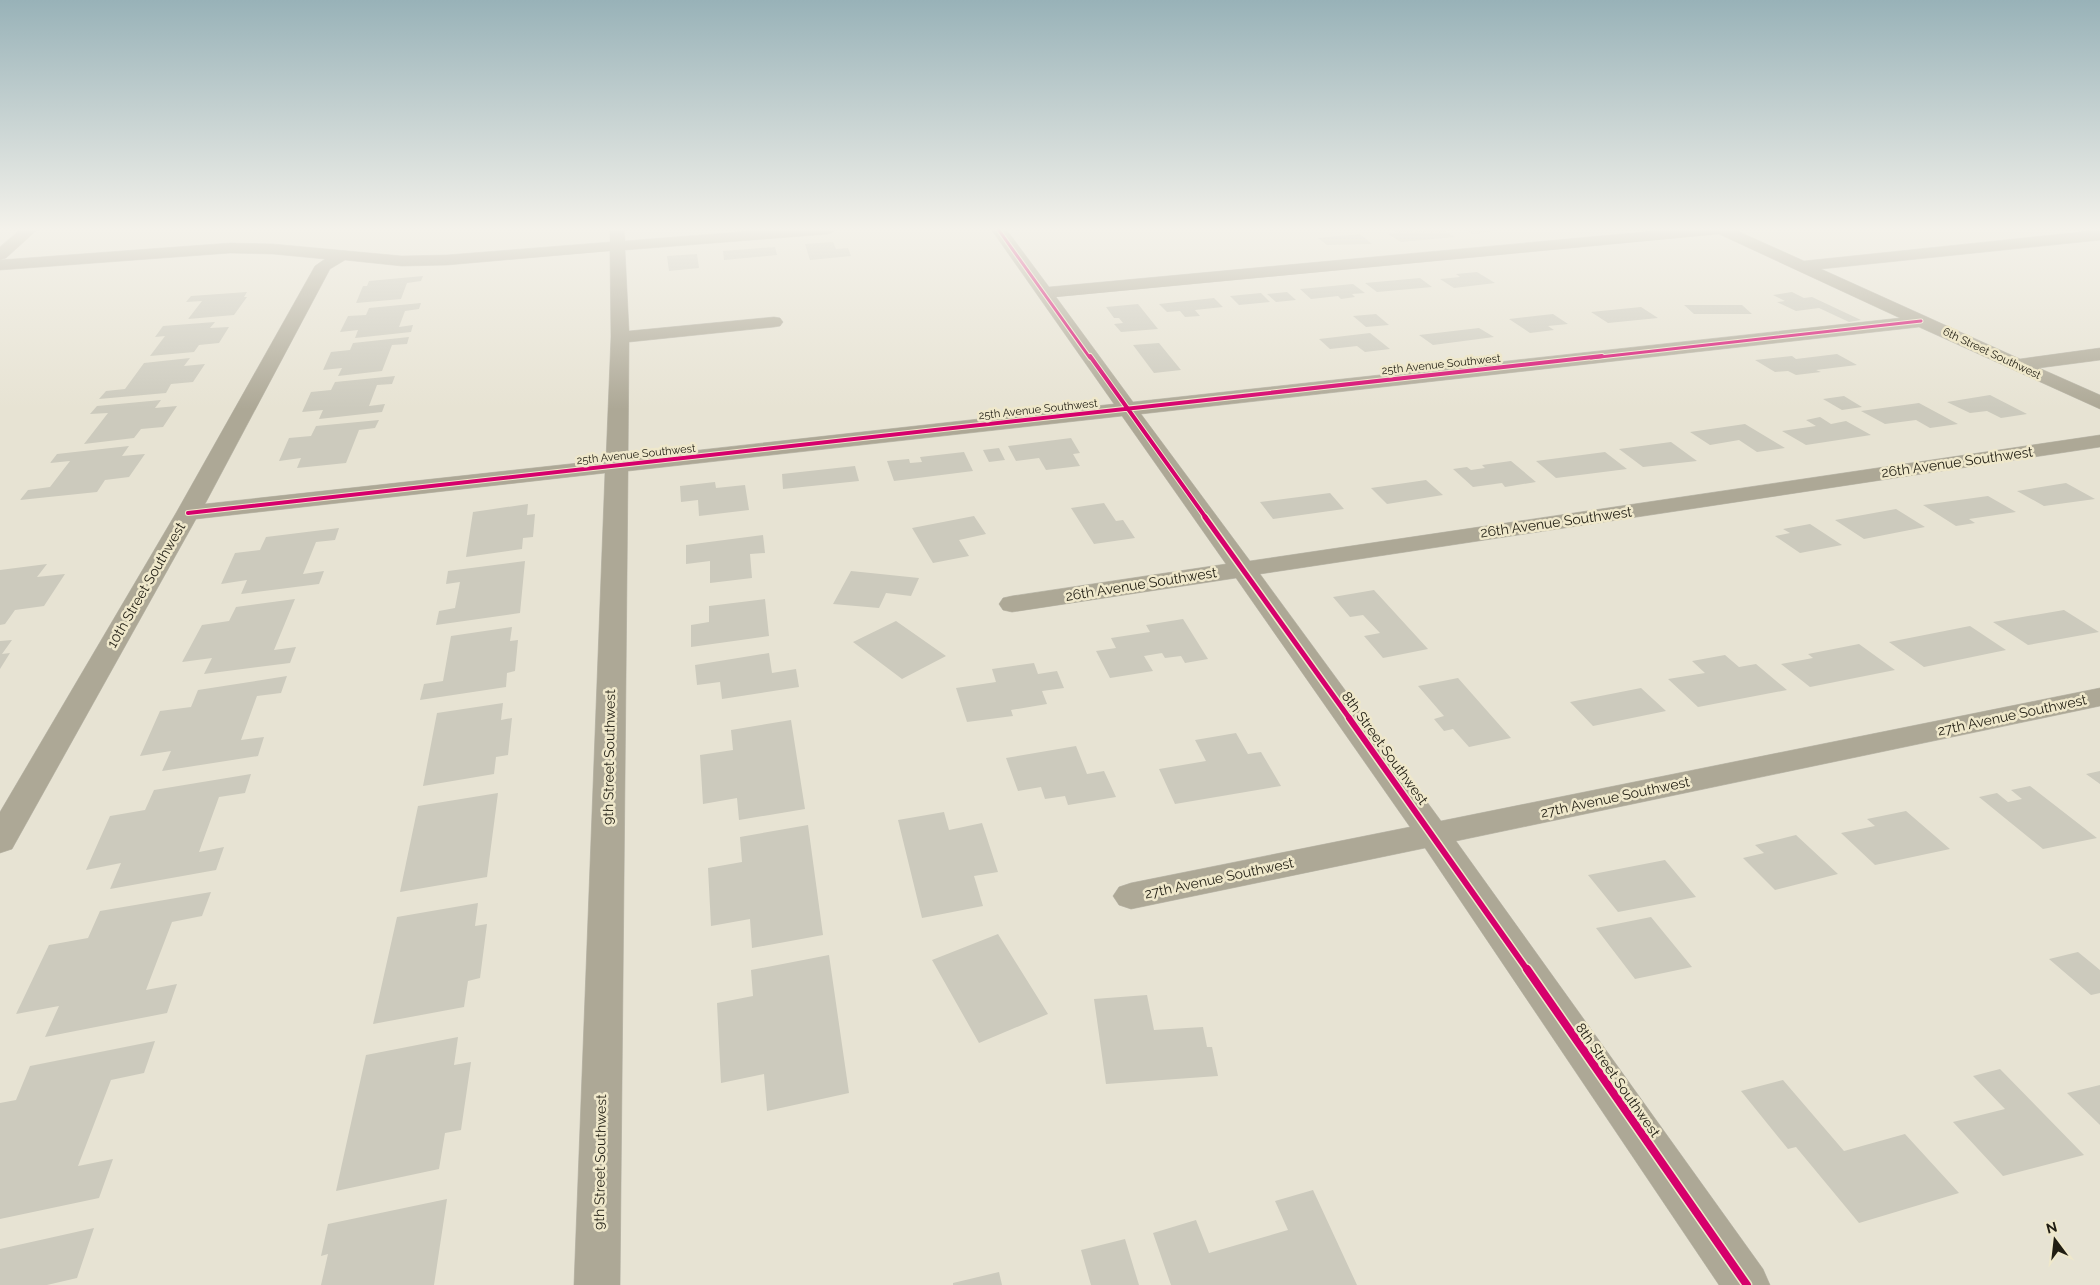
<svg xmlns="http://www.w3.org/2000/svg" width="2100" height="1285" viewBox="0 0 2100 1285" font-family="Raleway,sans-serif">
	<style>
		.building { fill: #cccabd }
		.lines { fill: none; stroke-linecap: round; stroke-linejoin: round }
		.minor-casing { stroke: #c2bfb2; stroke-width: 1 }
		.minor { fill: #ada896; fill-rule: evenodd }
		.cycleway-far4-casing { stroke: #efe8cb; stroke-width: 5 }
		.cycleway-far3-casing { stroke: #efe8cb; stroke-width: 6 }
		.cycleway-far2-casing { stroke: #efe8cb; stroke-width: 8 }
		.cycleway-far1-casing { stroke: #efe8cb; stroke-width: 9 }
		.cycleway-casing { stroke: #efe8cb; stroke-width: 11 }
		.cycleway-far4 { stroke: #d6006c; stroke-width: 3 }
		.cycleway-far3 { stroke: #d6006c; stroke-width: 4 }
		.cycleway-far2 { stroke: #d6006c; stroke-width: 5 }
		.cycleway-far1 { stroke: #d6006c; stroke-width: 6 }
		.cycleway { stroke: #d6006c; stroke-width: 8 }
		.labels { text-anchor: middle; stroke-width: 5; stroke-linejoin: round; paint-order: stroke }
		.far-street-label { font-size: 11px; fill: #211e13; stroke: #efe8cb }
		.street-label { font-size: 14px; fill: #211e13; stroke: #efe8cb }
	</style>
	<rect width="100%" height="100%" fill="#e7e3d3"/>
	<path class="building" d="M1391,229H1409L1413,232L1441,229L1455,237L1401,242L1388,234L1397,233Z
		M1464,229H1498V230L1490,231L1493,232L1472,234Z
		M1360,234L1372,244L1327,245L1318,238Z
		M833,242L836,249L848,248L851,256L810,260L805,244Z
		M775,247L777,255L724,260L723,251Z
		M697,254L699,268L669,271L667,256Z
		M1477,272L1495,283L1454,288L1440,279L1460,277L1456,274Z
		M423,276L421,281L407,283L401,299L356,303L363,286H367L369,281Z
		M1420,278L1432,287L1377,292L1365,283Z
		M1353,284L1365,293L1352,294L1355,297L1341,299L1338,296L1311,299L1300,289Z
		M247,292L244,297H247L234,315L188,319L202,301L186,302L191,296Z
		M1287,292L1296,300L1276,302L1267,294Z
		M1792,292L1804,298L1812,297L1861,320L1849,322L1819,308L1796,311L1777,302L1785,301L1773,295Z
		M1261,293L1270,302L1239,305L1230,296Z
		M1214,298L1223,307L1195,310L1200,316L1185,317L1180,311L1167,312L1159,304Z
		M421,303L419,309L405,311L399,327L413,325L411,332L355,338L358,330L340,332L348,316L366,315L369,308Z
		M1138,304L1158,329L1121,332L1114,324L1123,323L1119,318H1114L1106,307Z
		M1684,305H1742L1752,314H1694Z
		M1641,307L1658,318L1608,323L1591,312Z
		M1376,314L1389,325L1366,327L1353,316Z
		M1553,314L1568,324L1548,326L1554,330L1530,333L1509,319Z
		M215,322L210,328L229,327L219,343L199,345L194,352L150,356L165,336L155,337L163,326Z
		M1479,328L1494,337L1433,345L1419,335Z
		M1370,333L1390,349L1365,352L1357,346L1330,349L1319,339Z
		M409,337L407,344L392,345L382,371L338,376L342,368L323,370L331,352L350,350L353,343Z
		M1159,343L1181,370L1154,373L1133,345Z
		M1837,354L1857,365L1816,370L1821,372L1796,375L1788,371L1775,372L1755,360L1792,356L1796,359Z
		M190,358L184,366L205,364L193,382L171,384L166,393L99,399L106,391L125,389L144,363Z
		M395,376L392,384L377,385L369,406L385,404L382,412L319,419L323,410L302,412L311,392L331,390L335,382Z
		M1990,395L2027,414L2001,418L1987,411L1970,413L1947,402Z
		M1844,396L1862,407L1842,410L1823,399Z
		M161,400L155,408L177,406L163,427L141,429L134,438L84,444L108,413L90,414L97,406Z
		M1919,403L1958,424L1930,428L1916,420L1885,424L1861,411Z
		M1820,417L1831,424L1846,421L1871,435L1806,445L1782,431L1816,426L1806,420Z
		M379,420L375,428L359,430L346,463L297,468L301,458L279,461L289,438L311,436L316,426Z
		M1745,424L1785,448L1757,452L1739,440L1710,445L1690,432Z
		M1071,438L1080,453L1073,454L1080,466L1046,470L1039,458L1016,461L1008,446Z
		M1671,442L1697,461L1643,467L1619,449Z
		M129,446L122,456L145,454L129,477L105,480L97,492L20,500L28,490L50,487L70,461L50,463L57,454Z
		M999,448L1005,460L989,462L983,450Z
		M964,452L973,471L894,481L887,461L909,459L910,463L922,462L920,457Z
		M1605,452L1627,469L1556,478L1536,461Z
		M1511,461L1536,482L1505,487L1502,483L1473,487L1453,469L1467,467L1471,470L1485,468L1482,465Z
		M855,466L859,481L783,489L782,474Z
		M1426,480L1443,495L1387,504L1371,488Z
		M715,482L716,488L745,485L749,510L699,516L698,500L681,502L680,486Z
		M2066,483L2095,499L2044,506L2017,491Z
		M1330,493L1344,509L1273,519L1260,502Z
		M1988,496L2016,512L1969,519L1975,523L1956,526L1923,505Z
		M1104,503L1116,521L1123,520L1135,538L1094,544L1071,508Z
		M528,504L527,515L535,514L533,537L523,538L522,549L466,557L473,512Z
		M1896,509L1925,527L1864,539L1835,520Z
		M974,516L986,534L959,540L969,556L933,563L912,528Z
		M1810,524L1842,545L1800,553L1775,536L1790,533L1783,529Z
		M339,528L335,540L316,542L303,574L324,571L319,584L241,594L247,580L221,584L235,553L260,550L266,537Z
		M763,535L765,553L750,554L752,578L710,583V561L686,564V545Z
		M525,561L520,613L436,625L439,611L455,608L460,582L446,584L448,571Z
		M47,564L37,577L65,574L44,606L15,610L5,624L0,625V570Z
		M851,571L919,578L911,596L886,593L879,608L833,604Z
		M1374,590L1428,649L1383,658L1364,636L1380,633L1363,615L1350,617L1333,597Z
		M295,599L274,650L296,647L290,663L204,674L212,658L182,662L202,625L229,621L236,607Z
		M765,599L769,636L691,647V625L709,622V606Z
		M2064,610L2099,632L2028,645L1993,622Z
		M1183,619L1208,659L1185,663L1181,656L1165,658L1162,653L1144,656L1153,671L1110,678L1096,651L1116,648L1111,638L1150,632L1146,625Z
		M896,621L946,656L902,679L853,642Z
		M1970,626L2006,650L1924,667L1889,642Z
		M512,627L510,641L518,640L515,671L507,673L506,687L420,700L424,684L443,681L451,636Z
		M12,640L2,654L10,653L0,669V641Z
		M1859,644L1895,670L1810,687L1781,664L1813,658L1808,654Z
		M769,653L772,673L796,669L799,687L722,699L720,682L697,685L695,665Z
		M1725,655L1739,667L1756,664L1787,690L1698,707L1668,679L1705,673L1692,661Z
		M1034,663L1038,674L1057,671L1064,688L1042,691L1047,704L1011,710L1013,716L967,722L956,688L996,682L992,669Z
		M287,676L281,693L257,696L241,740L264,737L258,756L162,771L171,751L140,756L160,711L191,707L198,690Z
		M1458,678L1511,738L1469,747L1453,729L1444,731L1434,719L1444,716L1418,686Z
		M1641,688L1666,711L1593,726L1570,702Z
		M503,703L501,720L512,718L508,755L496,757L494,774L423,786L437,713Z
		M791,720L805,809L739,820L737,798L703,804L700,755L733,750L731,730Z
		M1236,733L1248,754L1261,752L1281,786L1175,804L1159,769L1206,761L1195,740Z
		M1076,746L1087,774L1104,771L1116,797L1068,805L1065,796L1045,799L1041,787L1018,791L1006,758Z
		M2100,771V784L2086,774Z
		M251,774L245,793L219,797L199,852L224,847L216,870L110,889L121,863L86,870L110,816L145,810L154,790Z
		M2030,786L2097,838L2043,849L1979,797L1997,793L2008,802L2022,799L2011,790Z
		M498,793L487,877L400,892L418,806Z
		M1906,811L1950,849L1875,865L1841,833L1875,826L1867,819Z
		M944,812L949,830L982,823L998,872L974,876L983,906L922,918L898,820Z
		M808,825L823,935L752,948L750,919L711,926L708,868L742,862L740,837Z
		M1796,835L1838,874L1775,890L1743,858L1764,853L1755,845Z
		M1665,860L1696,897L1618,912L1588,875Z
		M211,892L202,916L172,922L146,990L177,984L167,1013L45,1037L59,1006L16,1014L49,945L88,938L100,911Z
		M478,903L475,926L487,924L480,978L468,981L464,1007L373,1024L397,917Z
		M1651,917L1692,967L1635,979L1596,928Z
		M998,934L1048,1014L979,1043L932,960Z
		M2078,952L2100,970V993L2091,995L2049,959Z
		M829,955L849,1093L767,1111L764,1074L721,1083L717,1003L753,996L751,970Z
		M1147,995L1154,1030L1203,1027L1207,1047H1212L1218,1076L1106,1084L1094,999Z
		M458,1037L454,1065L471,1062L461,1130L445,1133L439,1169L336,1191L366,1055Z
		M155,1041L144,1073L111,1080L78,1166L113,1159L99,1198L0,1219V1103L16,1100L30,1066Z
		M2000,1069L2084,1155L2003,1176L1953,1122L2005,1109L1973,1076Z
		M1783,1080L1844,1151L1905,1134L1959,1193L1859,1223L1796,1147L1788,1149L1741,1091Z
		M2100,1085V1125L2067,1093Z
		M1313,1190L1357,1285H1171L1153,1233L1196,1220L1209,1253L1288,1230L1275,1201Z
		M447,1199L434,1285H321L328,1254L321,1256L328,1224Z
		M94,1228L77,1278L47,1285H0V1249Z
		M1125,1239L1139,1285H1091L1081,1250Z
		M999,1272L1002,1285H953V1283Z"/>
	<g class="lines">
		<defs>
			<path id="minor" d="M21,229H38L6,258L0,260V247Z
				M610,229H624L625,241L775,229H836L833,232L828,234L625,250L629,331L774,317L780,318L783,322L780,326L774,327L629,342L628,458L1114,404L991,229H1006L1049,287L1676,229H1733L1804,261L2100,230V240L1821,269L2020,359L2100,348V360L2039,368L2100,395V409L1919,327L1141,414L1250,561L2100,435V447L1260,574L1441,821L2100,688V706L1456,841L1763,1269L1770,1285H1719L1425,848L1131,909L1119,905L1113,896L1119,887L1131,883L1410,827L1236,578L1012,612L1003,610L999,604L1003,598L1012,596L1226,564L1122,416L628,471L620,1285H574L605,473L196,519L12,849L0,853V812L176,513L315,266L325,259L273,254L230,253L0,270V260L230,243L273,244L402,256L447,255L610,242ZM1719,234L1900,318L1133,402L1056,297ZM610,251L611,337L606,460L205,504L330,269L345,260L402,266L447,265Z"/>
		</defs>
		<use href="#minor" class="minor-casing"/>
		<use href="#minor" class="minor"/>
		<defs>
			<path id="cycleway-far4" d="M998,229L1090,358
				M1591,358L1921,321"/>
			<path id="cycleway-far3" d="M1090,356L1206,518
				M188,513L1602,356"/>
			<path id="cycleway-far2" d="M1205,517L1350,719"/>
			<path id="cycleway-far1" d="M1349,718L1528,971"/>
			<path id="cycleway" d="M1527,969L1747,1285"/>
		</defs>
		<use href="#cycleway-far4" class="cycleway-far4-casing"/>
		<use href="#cycleway-far3" class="cycleway-far3-casing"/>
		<use href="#cycleway-far2" class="cycleway-far2-casing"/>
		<use href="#cycleway-far1" class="cycleway-far1-casing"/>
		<use href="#cycleway" class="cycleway-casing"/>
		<use href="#cycleway-far4" class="cycleway-far4"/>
		<use href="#cycleway-far3" class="cycleway-far3"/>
		<use href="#cycleway-far2" class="cycleway-far2"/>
		<use href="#cycleway-far1" class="cycleway-far1"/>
		<use href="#cycleway" class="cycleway"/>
	</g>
	<linearGradient id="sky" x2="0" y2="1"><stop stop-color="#98b2b8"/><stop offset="0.56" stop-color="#f4f2eb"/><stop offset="1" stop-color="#f4f2eb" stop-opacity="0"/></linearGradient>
	<rect width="2100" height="409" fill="url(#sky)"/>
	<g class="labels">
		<g class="far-street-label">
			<text transform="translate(1992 353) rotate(25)" y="4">6th Street Southwest</text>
			<text transform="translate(1441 364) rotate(-6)" y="4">25th Avenue Southwest</text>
			<text transform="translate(1038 409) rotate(-6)" y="4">25th Avenue Southwest</text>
			<text transform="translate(636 454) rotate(-6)" y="4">25th Avenue Southwest</text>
		</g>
		<g class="street-label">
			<text transform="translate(1957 462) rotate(-8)" y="5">26th Avenue Southwest</text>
			<text transform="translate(1556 522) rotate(-8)" y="5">26th Avenue Southwest</text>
			<text transform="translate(1141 584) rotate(-9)" y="5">26th Avenue Southwest</text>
			<text transform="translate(146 585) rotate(-60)" y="5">10th Street Southwest</text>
			<text transform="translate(2012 715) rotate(-12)" y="5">27th Avenue Southwest</text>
			<text transform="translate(1385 748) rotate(54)" y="5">8th Street Southwest</text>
			<text transform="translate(609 757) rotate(-89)" y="5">9th Street Southwest</text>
			<text transform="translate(1615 797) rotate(-12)" y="5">27th Avenue Southwest</text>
			<text transform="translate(1219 878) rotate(-12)" y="5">27th Avenue Southwest</text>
			<text transform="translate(1618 1080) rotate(55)" y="5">8th Street Southwest</text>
			<text transform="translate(600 1162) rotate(-89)" y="5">9th Street Southwest</text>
		</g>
	</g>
	<g transform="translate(2055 1240) rotate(345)" stroke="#efe8cb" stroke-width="4" paint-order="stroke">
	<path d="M0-4L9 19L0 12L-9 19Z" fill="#211e13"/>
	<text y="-8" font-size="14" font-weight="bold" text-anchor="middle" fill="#211e13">N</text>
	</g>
</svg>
